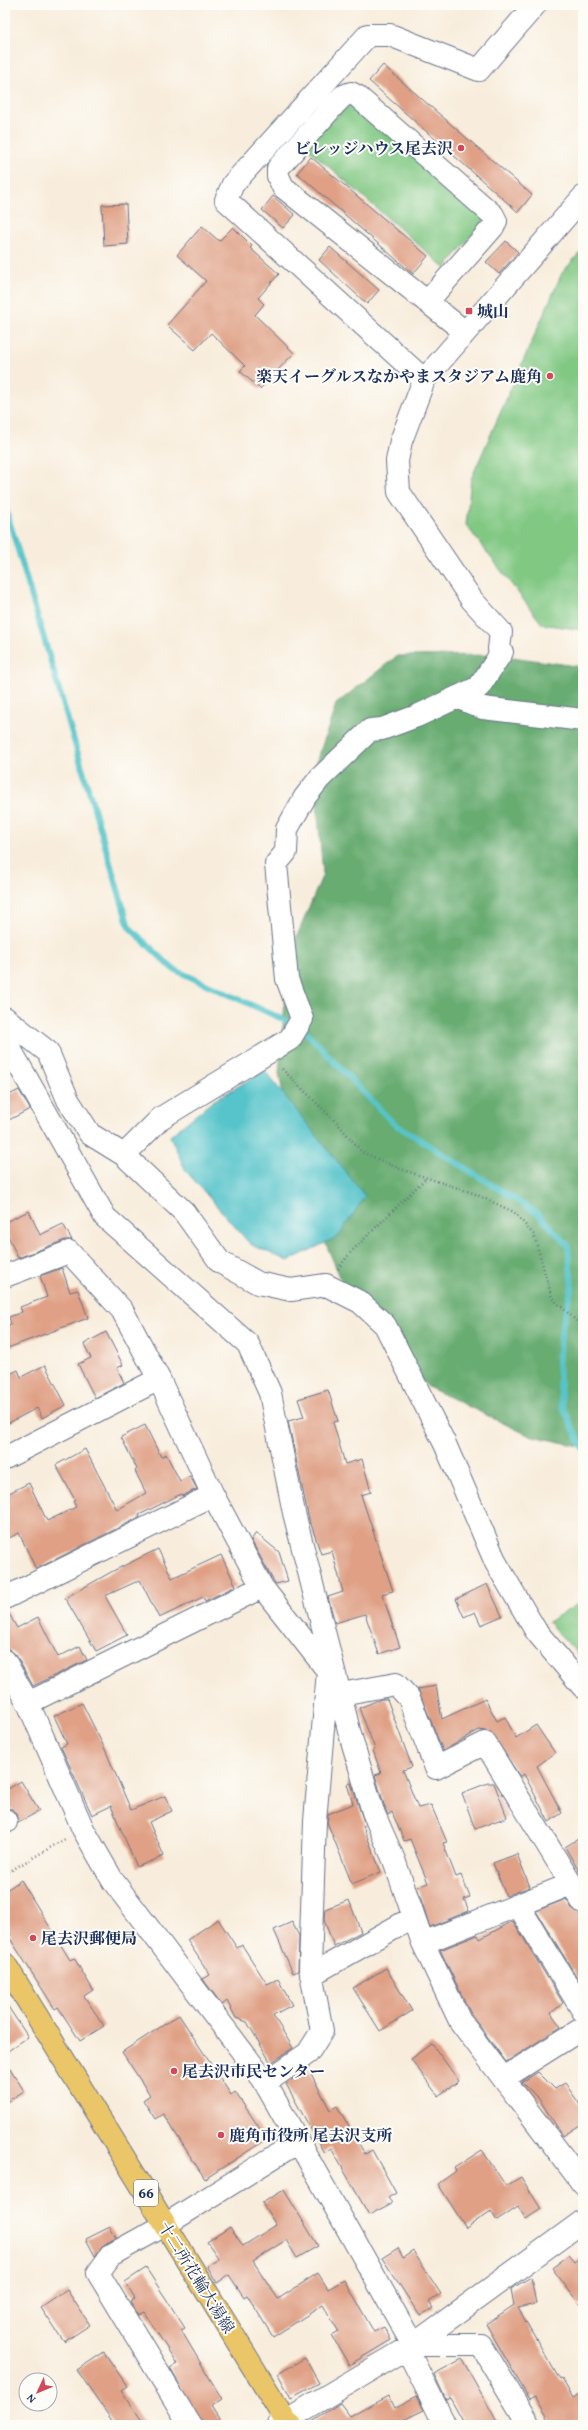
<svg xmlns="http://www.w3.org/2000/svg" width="588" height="2430" viewBox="0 0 588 2430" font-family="'Gentium Book Plus','Noto Serif JP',serif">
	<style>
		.green { fill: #81c883; stroke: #4e7c70 }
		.forest { fill: #68ac71; stroke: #426e68 }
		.water { fill: #56c4ca; stroke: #387a94 }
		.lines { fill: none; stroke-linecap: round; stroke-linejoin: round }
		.stream { stroke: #56c4ca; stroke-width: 6 }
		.building { fill: #dfa085 }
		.minor-casing { stroke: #68728a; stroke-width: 24 }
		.major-casing { stroke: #68728a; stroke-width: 24 }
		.path { stroke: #68728a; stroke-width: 2.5; stroke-dasharray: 1 3; stroke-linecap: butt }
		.minor { stroke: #fff; stroke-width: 22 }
		.major { stroke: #ebc669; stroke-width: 22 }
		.poi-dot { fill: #d1495b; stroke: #fdfcf7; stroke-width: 1.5 }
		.labels { text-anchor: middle; stroke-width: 4; stroke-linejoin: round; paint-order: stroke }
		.shield { fill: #fdfcf7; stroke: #5f6c8c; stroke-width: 1 }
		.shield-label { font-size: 15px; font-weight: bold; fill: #1b2f5e }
		.poi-label { font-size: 16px; font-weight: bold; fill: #1b2f5e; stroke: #fdfcf7; text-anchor: start }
		.street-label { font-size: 16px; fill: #1b2f5e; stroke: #fdfcf7 }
	</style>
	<rect width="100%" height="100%" fill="#fdfcf7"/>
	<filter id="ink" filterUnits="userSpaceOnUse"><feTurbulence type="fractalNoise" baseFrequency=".025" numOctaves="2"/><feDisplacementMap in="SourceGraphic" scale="8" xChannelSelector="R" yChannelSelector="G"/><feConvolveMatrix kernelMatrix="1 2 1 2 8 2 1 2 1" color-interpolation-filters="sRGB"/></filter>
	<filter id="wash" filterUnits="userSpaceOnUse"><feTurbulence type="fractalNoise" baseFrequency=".012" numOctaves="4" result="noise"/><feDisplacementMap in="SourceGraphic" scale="16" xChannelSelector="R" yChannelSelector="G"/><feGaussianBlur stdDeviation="0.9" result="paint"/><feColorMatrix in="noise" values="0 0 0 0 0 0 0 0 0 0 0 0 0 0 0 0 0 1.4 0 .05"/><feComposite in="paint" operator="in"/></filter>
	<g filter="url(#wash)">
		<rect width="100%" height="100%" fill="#f8eddc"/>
		<path class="green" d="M355,99L487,217L445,268L305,146Z
			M583,249V630L542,624L466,525L471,479L562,273Z
			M583,1601V1659L548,1622Z"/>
		<path class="forest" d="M498,655L583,667V1447L528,1435L428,1387L355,1312L300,1183L279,1073L289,955L323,874L314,770L336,704L397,656Z"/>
		<path class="water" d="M265,1071L365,1196L339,1236L288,1261L250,1244L186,1171L170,1136L213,1101Z"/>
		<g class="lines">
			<path class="stream" d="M5,506L129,927L173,969L302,1028L393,1123L537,1213L568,1245L572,1287L562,1327L558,1363L562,1405L583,1449"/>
		</g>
		<g id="blocks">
			<path class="building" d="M383,65L532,195L518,212L369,81Z
				M311,157L428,256L413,274L297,173Z
				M273,196L295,215L283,228L262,210Z
				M126,204L128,244L104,246L102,205Z
				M202,226L219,241L233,227L252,246L250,248L279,274L258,298L264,304L255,315L294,353L260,389L240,371L245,366L211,333L195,350L167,325L206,281L177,255Z
				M506,241L518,252L499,274L486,262Z
				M330,247L379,290L367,304L319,260Z
				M19,1090L30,1109L5,1122V1097Z
				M29,1211L40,1235L63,1224L72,1240H65L18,1258L5,1229V1222Z
				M62,1268L70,1292L78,1290L88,1318L5,1349V1326L11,1324L9,1317L22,1312L20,1307L47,1297L40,1276Z
				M106,1332L123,1365L117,1368L124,1383L95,1398L78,1364L91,1358L84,1344Z
				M45,1365L66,1405L42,1418L37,1408L5,1425V1376L18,1370L21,1377Z
				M328,1390L338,1421L333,1422L345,1464L362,1459L371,1492L361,1495L393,1591L382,1594L400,1647L379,1654L365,1614L335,1623L328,1597L343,1592L332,1551L321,1554L311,1524H310L288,1421L304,1417L298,1399Z
				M145,1425L161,1457L166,1454L180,1481L190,1476L197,1489L182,1496L181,1494L139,1515L140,1517L36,1569L19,1533L5,1540V1495L29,1483L47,1521L76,1507L73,1501L75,1500L56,1465L85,1449L117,1510L146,1493L135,1471L137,1469L121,1437Z
				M256,1533L279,1552L288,1581L276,1584L273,1580L251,1540Z
				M158,1549L172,1578L221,1555L236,1586L205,1601L203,1597L159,1618L140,1580L105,1596L127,1635L96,1651L65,1598L113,1571Z
				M487,1584L502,1616L481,1625L475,1612L464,1617L456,1599Z
				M5,1610H7L17,1628L38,1617L58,1657L80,1646L87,1660L33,1686L16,1655L5,1646Z
				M436,1686L442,1719L485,1699L497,1721L505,1717L516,1738L536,1725L555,1753L537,1766L562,1813L549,1822L524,1774L520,1777L491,1732L479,1730L443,1751L418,1689Z
				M381,1699H387L412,1767L403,1770L418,1808L431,1805L447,1842L443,1843L456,1877L461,1875L470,1897L464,1899L469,1911L430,1927L417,1887L428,1883L410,1839L404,1841L392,1812L388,1815L385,1808L375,1775L381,1773L373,1750L375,1749L359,1708Z
				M82,1703L104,1747L131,1810L165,1796L172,1811L149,1822L164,1856L137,1867L111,1806L92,1815L61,1747L67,1744L54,1716Z
				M21,1781L39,1811L18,1823L16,1814L12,1809L5,1808V1791Z
				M351,1783L365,1825L363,1826L381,1872L352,1884L327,1822L328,1814L353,1804L347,1784Z
				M488,1783H494L507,1817L475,1829L462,1793Z
				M583,1836V1878L565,1847Z
				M517,1854L530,1887L506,1896L493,1863Z
				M21,1880L70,1960L74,1958L93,1990L84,1996L104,2026L80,2041L58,2007L55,2009L9,1937L11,1935L5,1926V1891Z
				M566,1899L573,1910L583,1915V1987L536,1911Z
				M349,1900L361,1932L334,1946L324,1920L325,1909Z
				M218,1919L237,1948L242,1945L267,1984L278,1979L292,2005L273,2015L293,2048L271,2063L247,2022L236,2018L227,2001L222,2005L205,1982L203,1979L210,1975L187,1940Z
				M513,1921L563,2003L551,2013L561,2027L506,2062L471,2014L440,1950L478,1935L480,1939Z
				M292,1922L299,1936L298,1971L293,1973L274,1930Z
				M386,1968L412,2011L380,2031L353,1988Z
				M5,2002L28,2037L5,2053Z
				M179,2015L231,2095L235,2092L267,2139L205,2179L163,2114L155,2119L143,2100L150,2095L122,2052Z
				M432,2044L459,2081L438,2096L411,2059Z
				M5,2060L24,2091L5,2103Z
				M308,2068L330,2110L337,2106L365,2154L372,2150L396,2193L388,2198L392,2203L369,2215L331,2148L324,2153L286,2084Z
				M538,2072L555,2089L565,2083L583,2109V2123L563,2136L539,2099L522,2082Z
				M482,2150L506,2186L521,2177L541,2209L526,2219L518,2207L497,2221L491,2211L466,2228L438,2184L456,2171L454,2168Z
				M284,2190L318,2246L297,2258L286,2240L253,2261L278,2299L318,2273L328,2289L344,2280L374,2332L384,2327L391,2340L349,2365L332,2336L339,2332L323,2305L273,2337L247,2295L244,2297L229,2275L217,2283L207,2266L219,2259L207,2242L230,2227L243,2246L276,2225L262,2203Z
				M110,2227L116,2238L105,2244L95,2256L86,2239Z
				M398,2248L403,2258L413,2251L441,2294L429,2302L433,2308L420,2316L382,2258Z
				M569,2255L575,2262L583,2256V2309L552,2268Z
				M146,2268L185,2328L181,2330L222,2399L211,2406L223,2425H202L170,2368L177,2364L144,2312L138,2315L130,2301L135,2298L125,2282Z
				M531,2277L536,2304L518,2308L560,2380L562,2379L573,2398L583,2392V2425H552L535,2396L529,2399L486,2324L514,2305L511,2289Z
				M67,2290L90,2325L64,2342L41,2308Z
				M104,2352L127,2386L121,2390L145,2425H115L77,2370Z
				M305,2358L319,2383L291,2398L278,2374Z
				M462,2359L499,2425H465L450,2398L446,2400L434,2374Z
				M388,2396L394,2408L417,2396L424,2410L393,2425H306L340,2403L350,2416Z"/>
		</g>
	</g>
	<g filter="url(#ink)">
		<use href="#blocks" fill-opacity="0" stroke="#68728a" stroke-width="1"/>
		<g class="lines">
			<defs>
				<path id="minor" d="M427,302L493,227L496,221L493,215L357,96L351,93L343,96L336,103L278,168V176L283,187L465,332
					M424,380L226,200L233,184L368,35H390L479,70L535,5
					M457,697L483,708L583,720
					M5,1018L48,1052L68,1100L90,1134L124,1155L184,1212L220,1262L258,1283L291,1290L326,1285L360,1302L385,1325L445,1444L496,1563L536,1631L583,1687
					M5,1044L10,1049L105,1217L248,1344L270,1393L294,1513L350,1734L373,1812L394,1860L423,1943L460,2021L583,2184
					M124,1155L161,1118L290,1039L302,1019L287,979L276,864L286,852L287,829L305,797L320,778L370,730L382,729L417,716L479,687L502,652L499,649L501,632L472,600L399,492L397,461L401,441L424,380L583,197
					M5,1276L69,1252L122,1310L159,1379L213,1495L262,1587L328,1671L341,1694L396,1684L409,1698L436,1768L485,1743L583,1903
					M5,1458L159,1379
					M5,1598L213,1495
					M5,1661L28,1703L83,1829L113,1881L263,2079L413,2345L411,2357L445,2425
					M28,1703L262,1587
					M5,1820L6,1822
					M518,1905L583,2011
					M423,1943L571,1884
					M311,1975L414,1917
					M504,2078L583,2028
					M265,2083L308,2053L322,2031L310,1968L315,1821L328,1671
					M413,2345H481L529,2425
					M190,2425L98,2273L111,2255L165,2225L298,2142
					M278,2425L413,2345L583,2221"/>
				<path id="major" d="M5,1964L286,2421L291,2425"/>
			</defs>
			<use href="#minor" class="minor-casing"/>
			<use href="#major" class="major-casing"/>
			<path class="path" d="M282,1069L337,1123L362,1152L400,1169L473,1193L514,1212L534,1235L552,1298L583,1327
				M338,1269L350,1253L426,1178
				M5,1874L65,1839"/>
			<use href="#minor" class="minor"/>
			<use href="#major" class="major"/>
		</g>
	</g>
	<g class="poi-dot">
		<circle cx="461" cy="148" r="4"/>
		<rect x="465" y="307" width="8" height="8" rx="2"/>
		<circle cx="550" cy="376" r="4"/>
		<circle cx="33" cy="1938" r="4"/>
		<circle cx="174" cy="2071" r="4"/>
		<circle cx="221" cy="2135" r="4"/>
	</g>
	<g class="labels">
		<rect class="shield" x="134" y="2180" width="24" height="26" rx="3"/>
		<g class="shield-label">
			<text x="146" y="2198">66</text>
		</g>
		<g class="poi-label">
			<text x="453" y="154" text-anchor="end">ビレッジハウス尾去沢</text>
			<text x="477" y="317">城山</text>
			<text x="542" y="382" text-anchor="end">楽天イーグルスなかやまスタジアム鹿角</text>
			<text x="41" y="1944">尾去沢郵便局</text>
			<text x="182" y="2077">尾去沢市民センター</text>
			<text x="229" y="2141">鹿角市役所 尾去沢支所</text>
		</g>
		<g class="street-label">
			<text transform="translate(197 2277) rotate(58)" y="6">十二所花輪大湯線</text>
		</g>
	</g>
	<rect width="588" height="2430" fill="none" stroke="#fdfcf7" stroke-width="20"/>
	<g transform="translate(38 2392) rotate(226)"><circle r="19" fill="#fdfcf7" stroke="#a3aaba"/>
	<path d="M0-3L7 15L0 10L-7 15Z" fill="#d1495b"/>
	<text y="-6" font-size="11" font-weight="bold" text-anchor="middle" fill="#1b2f5e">N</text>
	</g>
</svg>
